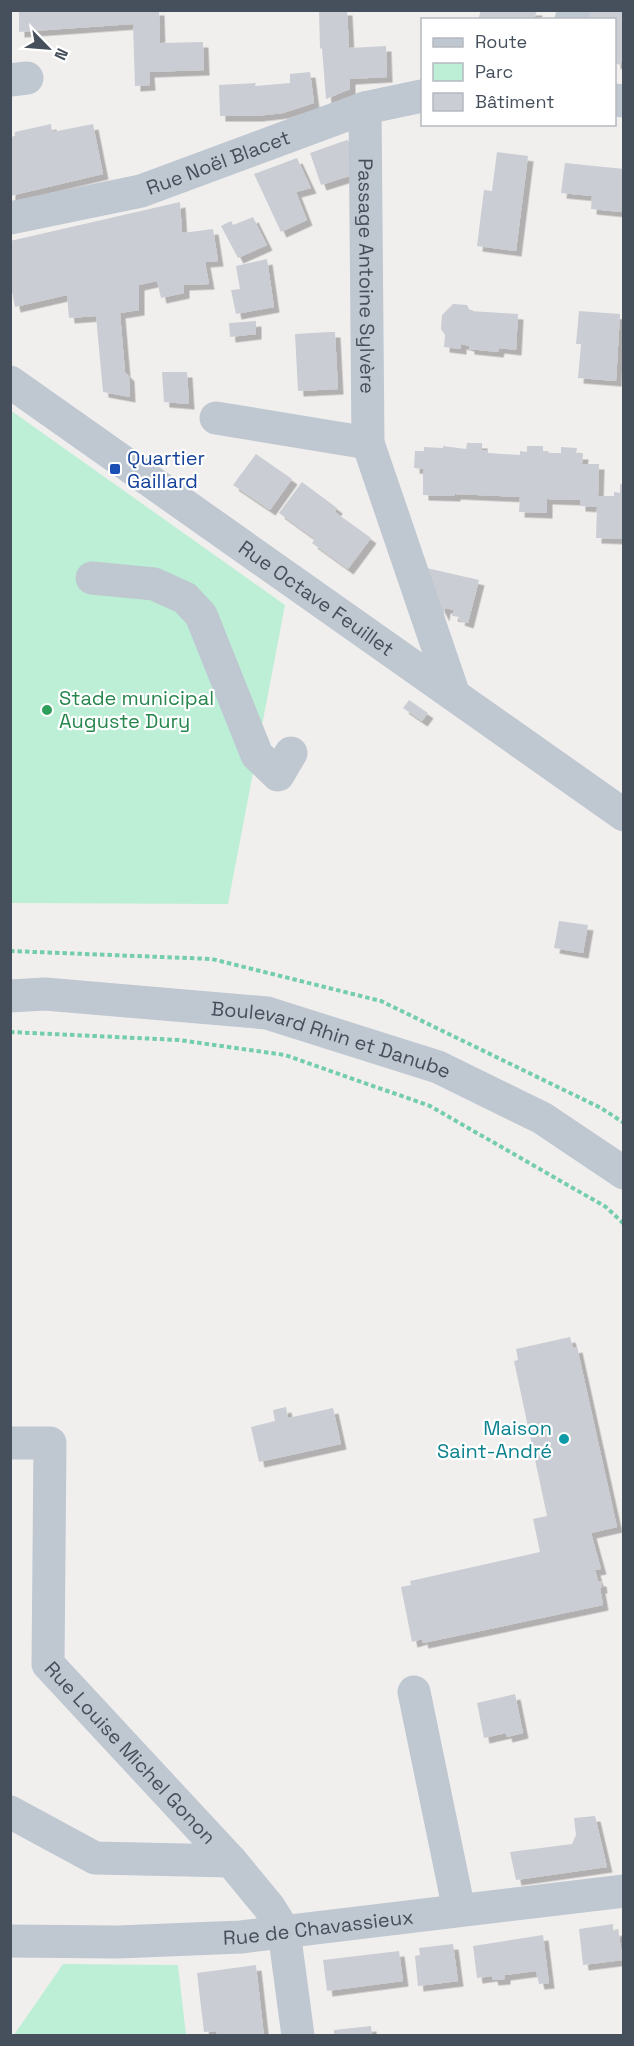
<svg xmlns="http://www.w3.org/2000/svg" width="634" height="2046" viewBox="0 0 634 2046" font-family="'Space Grotesk',sans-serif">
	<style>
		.green { fill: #bcefd5 }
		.building { fill: #cacdd4; filter: url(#shadow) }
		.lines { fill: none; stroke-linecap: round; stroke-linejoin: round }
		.path { stroke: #74ceab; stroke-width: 4; stroke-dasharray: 4.5 3; stroke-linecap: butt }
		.minor { stroke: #bfc7d1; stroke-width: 33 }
		.transit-dot { fill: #1a4fb4; stroke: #fff; stroke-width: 2 }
		.leisure-dot { fill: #2e9e5b; stroke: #fff; stroke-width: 2 }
		.culture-dot { fill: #0f9aa8; stroke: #fff; stroke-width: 2 }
		.labels { text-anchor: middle; stroke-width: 4.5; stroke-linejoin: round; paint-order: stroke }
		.street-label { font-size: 20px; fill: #46505c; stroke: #fff }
		.transit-label { font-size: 20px; fill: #164399; stroke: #fff; text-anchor: start }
		.leisure-label { font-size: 20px; fill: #27864d; stroke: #fff; text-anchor: start }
		.culture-label { font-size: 20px; fill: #0d838f; stroke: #fff; text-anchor: end }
	</style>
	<defs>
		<filter id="shadow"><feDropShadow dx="5.5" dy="5.5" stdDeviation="0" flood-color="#0004"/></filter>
	</defs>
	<rect width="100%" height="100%" fill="#f1efee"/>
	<path class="green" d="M13,412L285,605L228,904L11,903L10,413Z
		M63,1964L178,1965L186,2035H14Z"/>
	<path class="building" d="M19,10H159L160,43L203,42L204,70L149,72L150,85L135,86L133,24L19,32Z
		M319,10H347L349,48L386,46L387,77L350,79V89L326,99L322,48L320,49Z
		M481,10H537L534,20H478Z
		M591,10H618L624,13V56L620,65L615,63V20H588Z
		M310,72L314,103L283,113L257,116H220L219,85L256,83L255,86L290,83V74Z
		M51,124L52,132L93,124L103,174L10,196V137L15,136V132Z
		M347,140L358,148L359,173L321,185L310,153Z
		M497,152L528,156L516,251L477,246L484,190L492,191Z
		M297,158L311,188L296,192L307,220L281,232L254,174Z
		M565,163L624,169L621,212L591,209L592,196L561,193Z
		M180,202L182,233L213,229L218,261L205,262L209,284L184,285V293L161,298L157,281L139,285V310L120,313L125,372L129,376L130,397L103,392L96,316L69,318L67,295L15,307L10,281V241Z
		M253,217L267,245L238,258L221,226L231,221L233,225Z
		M267,259L274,307L236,314L231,290L240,289L236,266Z
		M453,304L467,305L470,311L518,314L516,350L499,348L498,352L469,349V346L461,344V349L444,347L445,335L441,329L442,315Z
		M579,311L620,314L616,381L578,378L581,344H576Z
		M256,321V334L230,337L229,323Z
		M330,332H335L338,389L298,391L295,334Z
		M162,372H187L189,404L164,402Z
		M467,443H482V450H488V453L520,455V451L527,452V446H543V452L552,453H561V447L577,448L576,454H583L582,464H599L598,496H614V492L620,493V484L624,485V539L596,538L597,507L580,506V500L547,499V513L519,512L520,497L455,494V496L423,495V469L414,468L415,451H424V447L443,448V446L466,449Z
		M256,454L292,479L270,510L233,485Z
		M302,482L337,508L335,512L371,538L348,569L312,543L315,539L279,513Z
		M418,566L479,580L468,623L459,620L460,617L452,616L454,610L445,608L444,616Z
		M409,700L428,713L422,721L403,708Z
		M559,921L588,925L583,953L554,948Z
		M570,1337L573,1348L577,1347L617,1527L591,1533L601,1569L595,1570L598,1581H601L602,1588H600L603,1605L423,1643L422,1639L412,1642L401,1587L411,1585L410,1581L540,1552L533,1519L547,1516L514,1361L518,1360L516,1349Z
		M286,1407L288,1418L333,1408L341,1444L259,1462L251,1427L275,1421L273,1410Z
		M515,1694L523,1733L507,1737L506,1733L484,1738L477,1703Z
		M595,1816L607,1867L516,1880L510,1852L572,1844L576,1835L574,1818Z
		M613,1924V1931L618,1930L623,1960L583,1965L579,1929Z
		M543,1935L549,1983L539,1984L536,1971L505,1975V1979L493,1980L492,1976L477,1978L473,1946Z
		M453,1944L458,1981L418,1986L415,1956L420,1955L419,1948Z
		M399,1951L403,1981L327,1991L323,1960Z
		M256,1965L264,2036H217L216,2031L204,2032L197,1973Z
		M371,2026L372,2036H334V2030Z"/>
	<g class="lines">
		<path class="path" d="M10,951L212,959L381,1001L601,1108L624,1123
			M10,1032L179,1040L285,1055L430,1106L606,1207L624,1224"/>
		<g class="minor">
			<path d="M571,20L574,10"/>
			<path d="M10,80L27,78"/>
			<path d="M614,100L624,101"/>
			<path id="s1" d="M365,108L368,443L454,695"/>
			<path id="s2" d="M10,218L141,191L365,108L422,96"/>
			<path id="s3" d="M10,382L624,815"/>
			<path d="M216,418L368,443"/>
			<path d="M92,578L154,584L185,598L201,615L257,755L278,775L291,753"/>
			<path id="s4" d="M10,996L45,994L267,1013L438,1067L542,1118L624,1173"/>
			<path id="s5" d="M10,1443H50L48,1664L231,1861L269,1907L284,1931L298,2036"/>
			<path d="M414,1692L459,1910"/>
			<path d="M10,1812L95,1858L231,1861"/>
			<path id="s6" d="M10,1941L118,1942L241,1937L624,1891"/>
		</g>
	</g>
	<rect class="transit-dot" x="109" y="463" width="12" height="12" rx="3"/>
	<circle class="leisure-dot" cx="47" cy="710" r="6"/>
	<circle class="culture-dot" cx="564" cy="1439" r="6"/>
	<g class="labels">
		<g class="street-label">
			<text dy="7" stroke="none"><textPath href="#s2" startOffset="216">Rue Noël Blacet</textPath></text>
			<text dy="7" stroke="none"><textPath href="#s1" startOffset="168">Passage Antoine Sylvère</textPath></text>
			<text dy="7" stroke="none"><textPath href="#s3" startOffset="375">Rue Octave Feuillet</textPath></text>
			<text dy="7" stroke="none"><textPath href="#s4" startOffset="326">Boulevard Rhin et Danube</textPath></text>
			<text dy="7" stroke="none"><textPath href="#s5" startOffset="382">Rue Louise Michel Gonon</textPath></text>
			<text dy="7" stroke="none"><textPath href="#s6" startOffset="309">Rue de Chavassieux</textPath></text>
		</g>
		<g class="transit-label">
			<text x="127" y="465">Quartier<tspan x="127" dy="23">Gaillard</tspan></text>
		</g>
		<g class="leisure-label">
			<text x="59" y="705">Stade municipal<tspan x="59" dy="23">Auguste Dury</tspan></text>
		</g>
		<g class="culture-label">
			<text x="552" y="1435">Maison<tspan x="552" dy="23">Saint-André</tspan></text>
		</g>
	</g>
	<rect width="634" height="2046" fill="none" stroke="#46505c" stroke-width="24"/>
	<rect x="421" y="18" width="195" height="108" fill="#ffffff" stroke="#b5b9be" stroke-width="1.5"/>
	<rect x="433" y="38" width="30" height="9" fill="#bfc7d1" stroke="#b5b9be" stroke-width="1.5"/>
	<text x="475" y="48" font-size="18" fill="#46505c">Route</text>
	<rect x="433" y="63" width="30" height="18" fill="#bcefd5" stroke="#b5b9be" stroke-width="1.5"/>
	<text x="475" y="78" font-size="18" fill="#46505c">Parc</text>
	<rect x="433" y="93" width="30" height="18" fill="#cacdd4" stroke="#b5b9be" stroke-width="1.5"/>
	<text x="475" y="108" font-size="18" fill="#46505c">Bâtiment</text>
	<g transform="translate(48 48) rotate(115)" stroke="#ffffff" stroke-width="4.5" paint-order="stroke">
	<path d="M0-4.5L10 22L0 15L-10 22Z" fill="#46505c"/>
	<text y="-9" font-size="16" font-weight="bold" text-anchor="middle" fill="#46505c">N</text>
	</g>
</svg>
